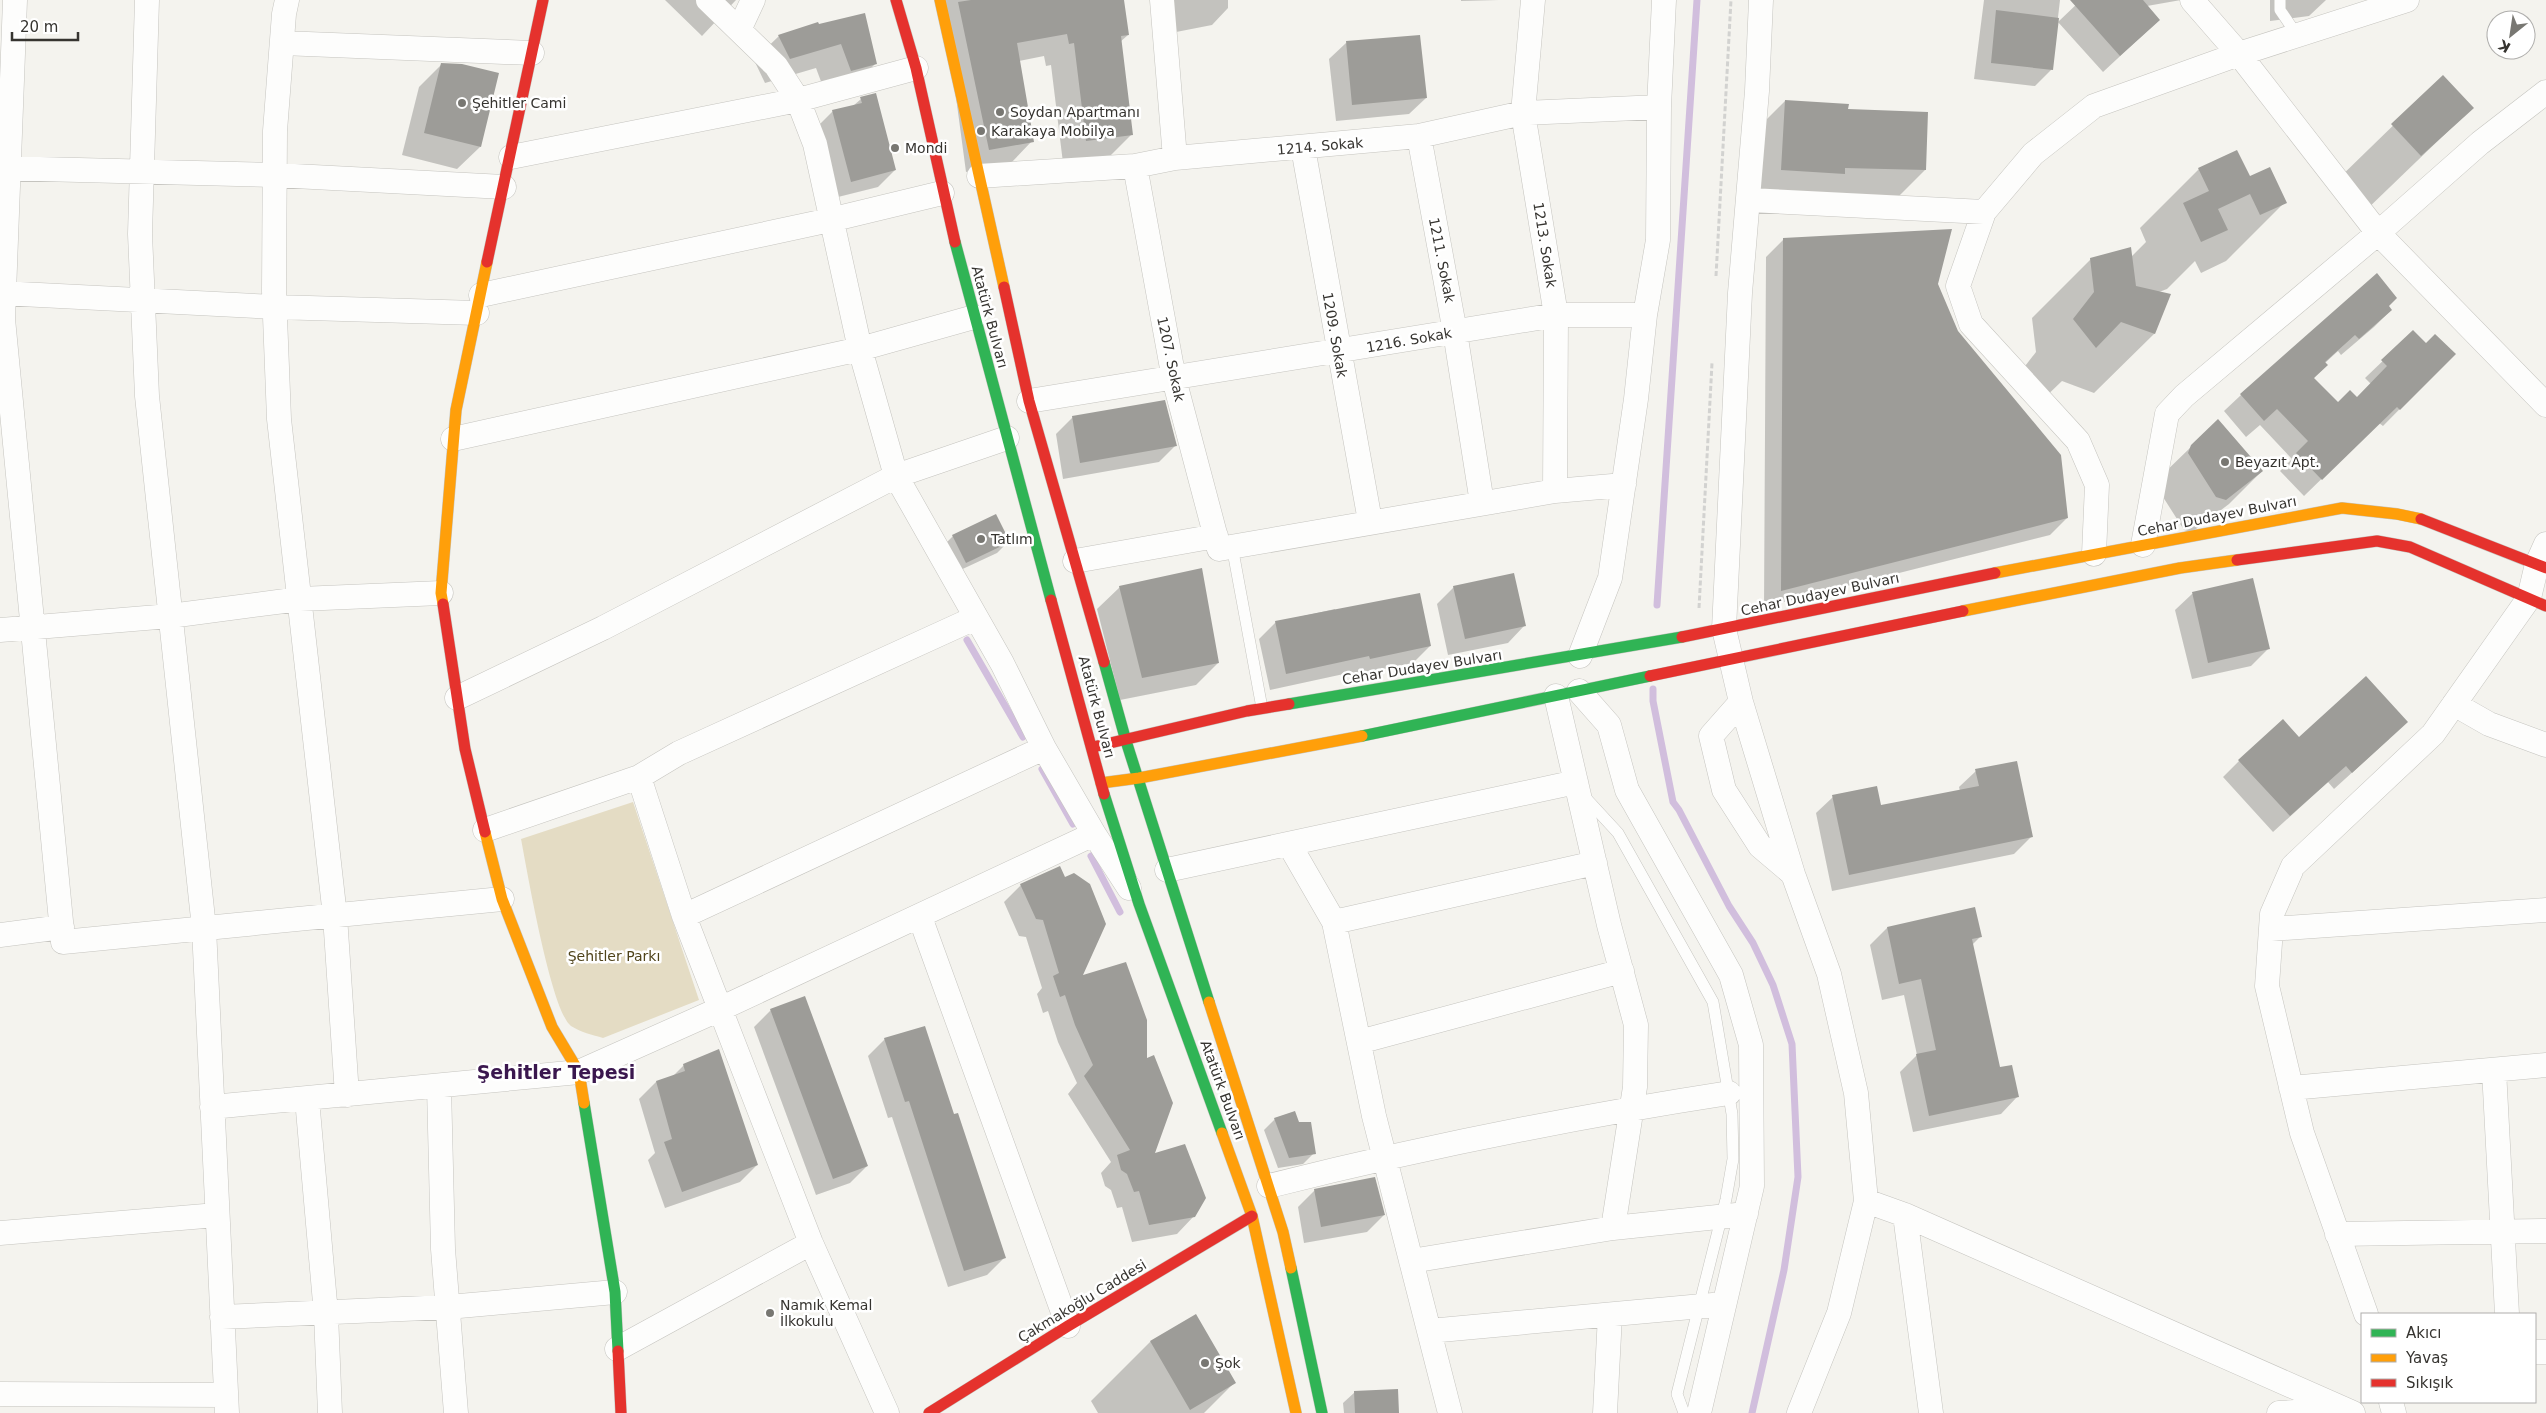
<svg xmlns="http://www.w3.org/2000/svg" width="2546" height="1413" viewBox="0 0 2546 1413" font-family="'DejaVu Sans',sans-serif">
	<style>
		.park { fill: #e4dcc4 }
		.shadow { fill: #0003 }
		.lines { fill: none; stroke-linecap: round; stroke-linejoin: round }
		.stream { stroke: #d1bedd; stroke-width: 7 }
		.building { fill: #9d9c98 }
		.lane-casing { stroke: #c5c4bf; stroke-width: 12 }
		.street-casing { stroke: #c5c4bf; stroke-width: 25 }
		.fast-casing { stroke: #c5c4bf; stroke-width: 12 }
		.slow-casing { stroke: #c5c4bf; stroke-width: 12 }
		.jam-casing { stroke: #c5c4bf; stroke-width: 12 }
		.path { stroke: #d2d2d0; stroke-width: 3; stroke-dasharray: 5 2.5; stroke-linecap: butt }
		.lane { stroke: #fdfdfc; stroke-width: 11 }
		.street { stroke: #fdfdfc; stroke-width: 24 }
		.fast { stroke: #30b455; stroke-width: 11 }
		.slow { stroke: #ff9f0a; stroke-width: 11 }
		.jam { stroke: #e5322d; stroke-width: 11 }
		.poi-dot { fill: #787772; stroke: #fff; stroke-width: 2 }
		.labels { text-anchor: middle; stroke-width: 5; stroke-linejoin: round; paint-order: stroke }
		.poi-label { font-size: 14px; fill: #363430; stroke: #fff; text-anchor: start }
		.street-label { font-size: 14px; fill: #363430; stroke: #fff }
		.park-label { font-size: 14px; fill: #4f431a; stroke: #fff }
		.district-label { font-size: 19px; font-weight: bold; fill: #3a174e; stroke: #fff }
	</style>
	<rect width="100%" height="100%" fill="#f4f3ee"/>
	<path class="park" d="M633,802L699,1000L603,1038C593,1035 580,1032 571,1026C551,1011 527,870 521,839Z"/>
	<path class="shadow" d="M665,0H736L702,36Z
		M943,0H1122L1128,35L1120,42L1131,135L1108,158L1063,163L1051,65L1046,66L1044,56L1019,61L1032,141L1010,164L966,172Z
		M1168,0H1228V8L1212,25L1171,33Z
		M1461,0H1499L1461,1Z
		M1984,0H2060L2052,69L2035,86L1974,79Z
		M2081,0H2181L2147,6L2159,20L2103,72L2058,22Z
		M2270,0H2326L2309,16L2270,21Z
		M817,24L875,64L851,89L826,95L816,68L765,83L754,60L779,36Z
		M1346,43L1426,98L1409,114L1336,121L1329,59Z
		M442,64L480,147L457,169L402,155L419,87Z
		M2443,77L2472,108L2362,214L2333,184Z
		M861,99L895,170L878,187L834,198L816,128L833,111L853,106Z
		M1785,101L1847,110L1925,170L1899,196H1755L1759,127Z
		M2199,169L2249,178L2285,202L2226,261L2201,273L2195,261L2167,289L2159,292L2169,295L2154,334L2094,393L2062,381L2036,406L2015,379L2036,352L2032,318L2091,259L2131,257L2146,242L2140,228Z
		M1783,240L1937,284L1957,332L2067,518L2050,535L1764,607L1766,257Z
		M2387,307L2391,310L2374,327L2341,355L2338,351L2325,363L2313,379L2338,404L2356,399L2371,384L2365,378L2413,332L2426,345L2454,354L2383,426L2379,423L2304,496L2280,471L2292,459L2260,425L2246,437L2224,411L2241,395Z
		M1073,417L1176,445L1159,462L1063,479L1056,434Z
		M2192,446L2262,471L2229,504L2192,532L2184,530L2156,486L2158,479Z
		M953,536L1008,542L997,553L954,573L942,547Z
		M2252,580L2268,649L2251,666L2192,679L2175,610L2192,594Z
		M1120,587L1218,663L1196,685L1120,700L1097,609Z
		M1454,587L1524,626L1508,643L1448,655L1437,604Z
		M1335,609L1336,612L1430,646L1413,663L1353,675V672L1270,690L1259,639L1276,622Z
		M2299,739H2389L2334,789L2328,782L2273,832L2223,777L2239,761Z
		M1976,771L2031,837L2014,854L1832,891L1816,813L1833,797L1880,807L1960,791L1959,787Z
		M1021,885L1081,977L1145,1060L1153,1155L1194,1216L1177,1234L1132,1242L1122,1207L1117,1208L1111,1190L1105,1186L1101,1173L1111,1162L1068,1094L1077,1083L1058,1042L1048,1011L1043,1013L1037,994L1042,988L1026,937L1019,936L1004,902Z
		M1887,928L1980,937L1972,945L1999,1069L2017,1097L2001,1114L1913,1132L1900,1072L1917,1055L1904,995L1882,1000L1870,945Z
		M771,1010L867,1166L850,1183L816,1195L754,1027Z
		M885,1039L953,1116L1004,1258L987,1275L948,1287L892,1117L888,1118L868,1056Z
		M684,1065L757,1165L740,1182L665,1208L648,1160L655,1153L639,1099L656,1082L672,1077Z
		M1275,1119L1314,1153L1303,1164L1278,1168L1264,1130Z
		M1315,1190L1384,1215L1367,1232L1304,1243L1298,1207Z
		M1196,1316L1234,1383L1204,1413H1098L1091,1401L1150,1342Z
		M1355,1392L1398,1413H1344L1343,1403Z"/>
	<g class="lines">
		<path class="stream" d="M1657,605L1697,0
			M967,640L1023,737
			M1653,689V701L1673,802L1679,810L1729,906L1753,943L1773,985L1792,1044L1798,1177L1784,1270L1752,1413
			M1042,769L1073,824
			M1091,856L1120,912"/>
	</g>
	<path class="building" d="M971,0H1124L1129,35L1121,36L1133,135L1086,141L1074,43L1069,44L1067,34L1017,43L1034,142L989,150L958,2Z
		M2070,0H2143L2160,20L2120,56Z
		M1996,10L2059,18L2053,70L1991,63Z
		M865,13L877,64L851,71L841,44L790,59L778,35L818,22L819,24Z
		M1420,35L1427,98L1352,105L1346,41Z
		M441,63L462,64L499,73L481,147L424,133Z
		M2443,75L2474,108L2421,156L2391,124Z
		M876,93L896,170L851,182L832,110L862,103L860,97Z
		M1785,100L1849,104L1848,109L1928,112L1926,170L1845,168V174L1781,170Z
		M2237,150L2250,176L2270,167L2287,203L2260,215L2250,194L2218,209L2228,230L2201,242L2183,203L2209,191L2198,168Z
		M1952,229L1938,284L1958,331L2061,455L2068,518L1781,591L1783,238Z
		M2131,247L2136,286L2171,294L2155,334L2121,322L2096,348L2073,319L2094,292L2090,258Z
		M2377,273L2397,298L2389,306L2392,310L2359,339L2355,335L2325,362L2328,365L2314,378L2338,402L2350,390L2357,397L2387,366L2381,360L2413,330L2426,343L2435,334L2456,354L2400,410L2397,407L2322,480L2296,453L2308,441L2277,409L2264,421L2240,394Z
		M1165,400L1177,446L1080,463L1072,416Z
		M2218,419L2263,471L2226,500L2216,497L2188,453L2191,445Z
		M996,514L1010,542L966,563L952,535Z
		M1202,568L1219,663L1142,678L1119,586Z
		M1514,573L1526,626L1465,639L1453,586Z
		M2253,578L2270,649L2208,663L2192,592Z
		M1420,593L1431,646L1370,659L1369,656L1286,674L1275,621Z
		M2366,676L2408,722L2352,773L2346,766L2290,816L2238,760L2283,719L2299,737Z
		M2017,761L2033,837L1849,875L1832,795L1877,786L1881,805L1979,786L1975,769Z
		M1060,866L1065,877L1074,873L1090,884L1106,924L1083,975L1126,962L1147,1020V1058L1154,1055L1173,1103L1155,1153L1185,1144L1206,1198L1195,1217L1149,1225L1139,1191L1134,1192L1127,1174L1121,1170L1117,1155L1130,1150L1084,1076L1093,1065L1075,1025L1065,995L1060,997L1053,976L1059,973L1043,920L1036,919L1020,884Z
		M1975,907L1982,937L1972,939L2000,1067L2012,1065L2019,1097L1929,1116L1916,1054L1936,1050L1921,979L1899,984L1887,927Z
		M805,996L868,1166L833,1179L770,1009Z
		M925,1026L954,1114L958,1113L1006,1258L964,1271L909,1101L905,1102L884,1038Z
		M719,1049L758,1165L682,1192L664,1142L672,1139L656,1081L685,1071L683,1064Z
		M1295,1111L1299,1122H1311L1316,1154L1289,1158L1274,1118Z
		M1375,1177L1385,1215L1321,1227L1314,1189Z
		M1196,1314L1236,1383L1190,1410L1150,1341Z
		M1398,1389L1399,1413H1355L1354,1391Z"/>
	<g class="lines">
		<defs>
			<path id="lane" d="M2280,0V10L2297,35
				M1232,546L1262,708
				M1583,795L1618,833L1713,1002L1732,1114L1733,1159L1726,1199L1677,1394L1684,1413"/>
			<path id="street" d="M15,0L3,319L63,942L502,899
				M147,0L140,234L147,396L204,928L227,1413
				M287,0L284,14L275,131L274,291L279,419L335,916L347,1095
				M708,0L776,66L798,100L815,144L860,349L896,476L1002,663L1044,748L1094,834L1129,888
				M1162,0L1175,158
				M1533,0L1523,113L1556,315L1555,491
				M1761,0L1757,91L1740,293L1724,629L1741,702L1793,874L1829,974L1856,1093L1866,1201L1839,1313L1799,1413
				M2192,0L2239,54L2378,233L2546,405
				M739,30L753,0
				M282,43L532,53
				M1419,136L1455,332L1482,503
				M1303,148L1370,521
				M511,157L798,100L916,68
				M1135,166L1174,379L1219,549L1555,491L1624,485
				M0,168L275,175L504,187
				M979,176L1135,166L1175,158L1419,136L1523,113L1659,107
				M1749,200L1984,212
				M0,293L275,307L477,313
				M481,295L830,220L942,193
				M1029,401L1556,315H1645
				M453,439L860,349L974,317
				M2143,545L2167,414L2184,396L2378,233L2480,143L2546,92
				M2094,554L2097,485L2078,441L1971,324L1958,286L1984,212L2033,154L2094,106L2239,54L2407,0
				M1075,561L1216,536
				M0,630L170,616L300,599L441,593
				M1580,656L1610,578L1636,399L1645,315L1658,240L1659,107L1664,0
				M1579,691L1609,725L1627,790L1731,975L1751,1045L1752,1186L1699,1413
				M1556,696L1609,925L1636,1025L1635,1087L1613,1228
				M457,698L603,628L896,476L1007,438
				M1741,702L1711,736L1724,790L1760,846L1793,874
				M2454,704L2489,724L2546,745
				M639,777L684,916L811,1243L887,1413
				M485,830L639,777L679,753L975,618
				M1289,844L1334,922L1374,1116L1450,1413
				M1167,870L1576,782
				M684,916L1044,748
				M920,917L1068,1326
				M1334,922L1595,863
				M2271,929L2546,910
				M0,935L62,927
				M1359,1042L1622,971
				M2494,1070L2507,1314
				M439,1087L443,1249L456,1413
				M2291,1088L2546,1065
				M307,1099L326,1314L330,1413
				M212,1107L579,1072L720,1009L1094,834
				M1269,1186C1420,1148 1574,1117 1729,1093
				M1866,1201L1905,1215L2353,1413
				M1905,1215L1931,1413
				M0,1233L217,1215
				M2337,1234L2546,1231
				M1411,1261L1613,1228L1746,1214
				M2366,1314L2302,1133L2267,986L2272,914L2293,866L2433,734L2529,598L2537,564L2546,544
				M222,1317L448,1307L615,1292
				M1429,1331L1724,1304
				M617,1349L811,1243
				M2535,1352H2546
				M0,1394L225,1395
				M2391,1402L2394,1413
				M1605,1413L1610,1315
				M2279,1413L2342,1409"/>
			<path id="fast" d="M955,242L1051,600
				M1104,662L1126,741L1209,1002
				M1289,704L1682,637
				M1362,736L1650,676
				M1104,794L1139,904L1222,1133
				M584,1103L615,1292L618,1351
				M1291,1268L1322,1413"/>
			<path id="slow" d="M940,0L1004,287
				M1995,573L2342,508L2397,514L2421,519
				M443,604L441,593L456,410L487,262
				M1963,611L2180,568L2237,560
				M1101,783L1139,778L1362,736
				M485,832L502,899L552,1027L579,1072L584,1103
				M1209,1002L1283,1232L1291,1268
				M1222,1133L1252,1216L1296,1413"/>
			<path id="jam" d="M896,0L916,68L955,242
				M487,262L543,0
				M1004,287L1029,401L1104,662
				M2421,519L2546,568
				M2237,560L2377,541L2410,547L2546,606
				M1051,600L1104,794
				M443,604L465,749L485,832
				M1682,637L1995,573
				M1650,676L1963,611
				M1093,747L1247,711L1289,704
				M618,1351L621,1413
				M929,1413L1068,1326L1252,1216"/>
		</defs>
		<use href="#lane" class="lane-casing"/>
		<use href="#street" class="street-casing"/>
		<use href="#fast" class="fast-casing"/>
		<use href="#slow" class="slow-casing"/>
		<use href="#jam" class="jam-casing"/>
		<path class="path" d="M1716,276L1731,0
			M1699,608L1712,363"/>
		<use href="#lane" class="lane"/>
		<use href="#street" class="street"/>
		<use href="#fast" class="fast"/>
		<use href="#slow" class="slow"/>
		<use href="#jam" class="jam"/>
	</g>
	<g class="poi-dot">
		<circle cx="462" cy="103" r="5"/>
		<circle cx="1000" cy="112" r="5"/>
		<circle cx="981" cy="131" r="5"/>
		<circle cx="895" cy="148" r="5"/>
		<circle cx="2225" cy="462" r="5"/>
		<circle cx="981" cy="539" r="5"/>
		<circle cx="770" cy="1313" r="5"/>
		<circle cx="1205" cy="1363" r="5"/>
	</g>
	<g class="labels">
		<g class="poi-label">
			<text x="472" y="108">Şehitler Cami</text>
			<text x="1010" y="117">Soydan Apartmanı</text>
			<text x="991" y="136">Karakaya Mobilya</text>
			<text x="905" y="153">Mondi</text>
			<text x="2235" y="467">Beyazıt Apt.</text>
			<text x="991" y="544">Tatlım</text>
			<text x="780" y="1310">Namık Kemal<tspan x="780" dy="16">İlkokulu</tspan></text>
			<text x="1215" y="1368">Şok</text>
		</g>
		<g class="street-label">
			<text transform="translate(1320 146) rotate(-5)" y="5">1214. Sokak</text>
			<text transform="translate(1545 245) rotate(81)" y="5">1213. Sokak</text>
			<text transform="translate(1442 260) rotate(79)" y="5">1211. Sokak</text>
			<text transform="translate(990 317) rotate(75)" y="5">Atatürk Bulvarı</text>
			<text transform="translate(1335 335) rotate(80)" y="5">1209. Sokak</text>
			<text transform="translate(1409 340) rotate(-10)" y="5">1216. Sokak</text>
			<text transform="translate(1171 359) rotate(78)" y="5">1207. Sokak</text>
			<text transform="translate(2217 516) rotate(-11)" y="5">Cehar Dudayev Bulvarı</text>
			<text transform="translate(1820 594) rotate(-12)" y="5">Cehar Dudayev Bulvarı</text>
			<text transform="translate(1422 667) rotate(-9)" y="5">Cehar Dudayev Bulvarı</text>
			<text transform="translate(1097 707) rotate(75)" y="5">Atatürk Bulvarı</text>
			<text transform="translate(1223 1090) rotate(70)" y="5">Atatürk Bulvarı</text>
			<text transform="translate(1082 1301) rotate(-31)" y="5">Çakmakoğlu Caddesi</text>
		</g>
		<g class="park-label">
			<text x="614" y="961">Şehitler Parkı</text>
		</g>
		<g class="district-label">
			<text x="556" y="1079">Şehitler Tepesi</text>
		</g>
	</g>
	<rect x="2361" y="1313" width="175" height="90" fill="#ffffff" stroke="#afaeac"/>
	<rect x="2371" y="1329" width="25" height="8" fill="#30b455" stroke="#afaeac"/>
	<text x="2406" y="1338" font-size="15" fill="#363430">Akıcı</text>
	<rect x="2371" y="1354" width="25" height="8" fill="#ff9f0a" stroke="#afaeac"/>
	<text x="2406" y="1363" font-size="15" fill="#363430">Yavaş</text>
	<rect x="2371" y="1379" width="25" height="8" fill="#e5322d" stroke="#afaeac"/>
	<text x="2406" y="1388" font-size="15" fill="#363430">Sıkışık</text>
	<g transform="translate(2511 35) rotate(210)"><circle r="24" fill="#ffffff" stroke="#afaeac"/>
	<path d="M0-4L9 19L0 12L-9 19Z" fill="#787772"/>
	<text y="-8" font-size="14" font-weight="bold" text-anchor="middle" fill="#363430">K</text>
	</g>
	<path d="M12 32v8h66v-8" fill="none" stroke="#363430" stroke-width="2.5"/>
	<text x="20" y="32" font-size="15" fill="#363430" stroke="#ffffff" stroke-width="4" paint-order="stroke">20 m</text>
</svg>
